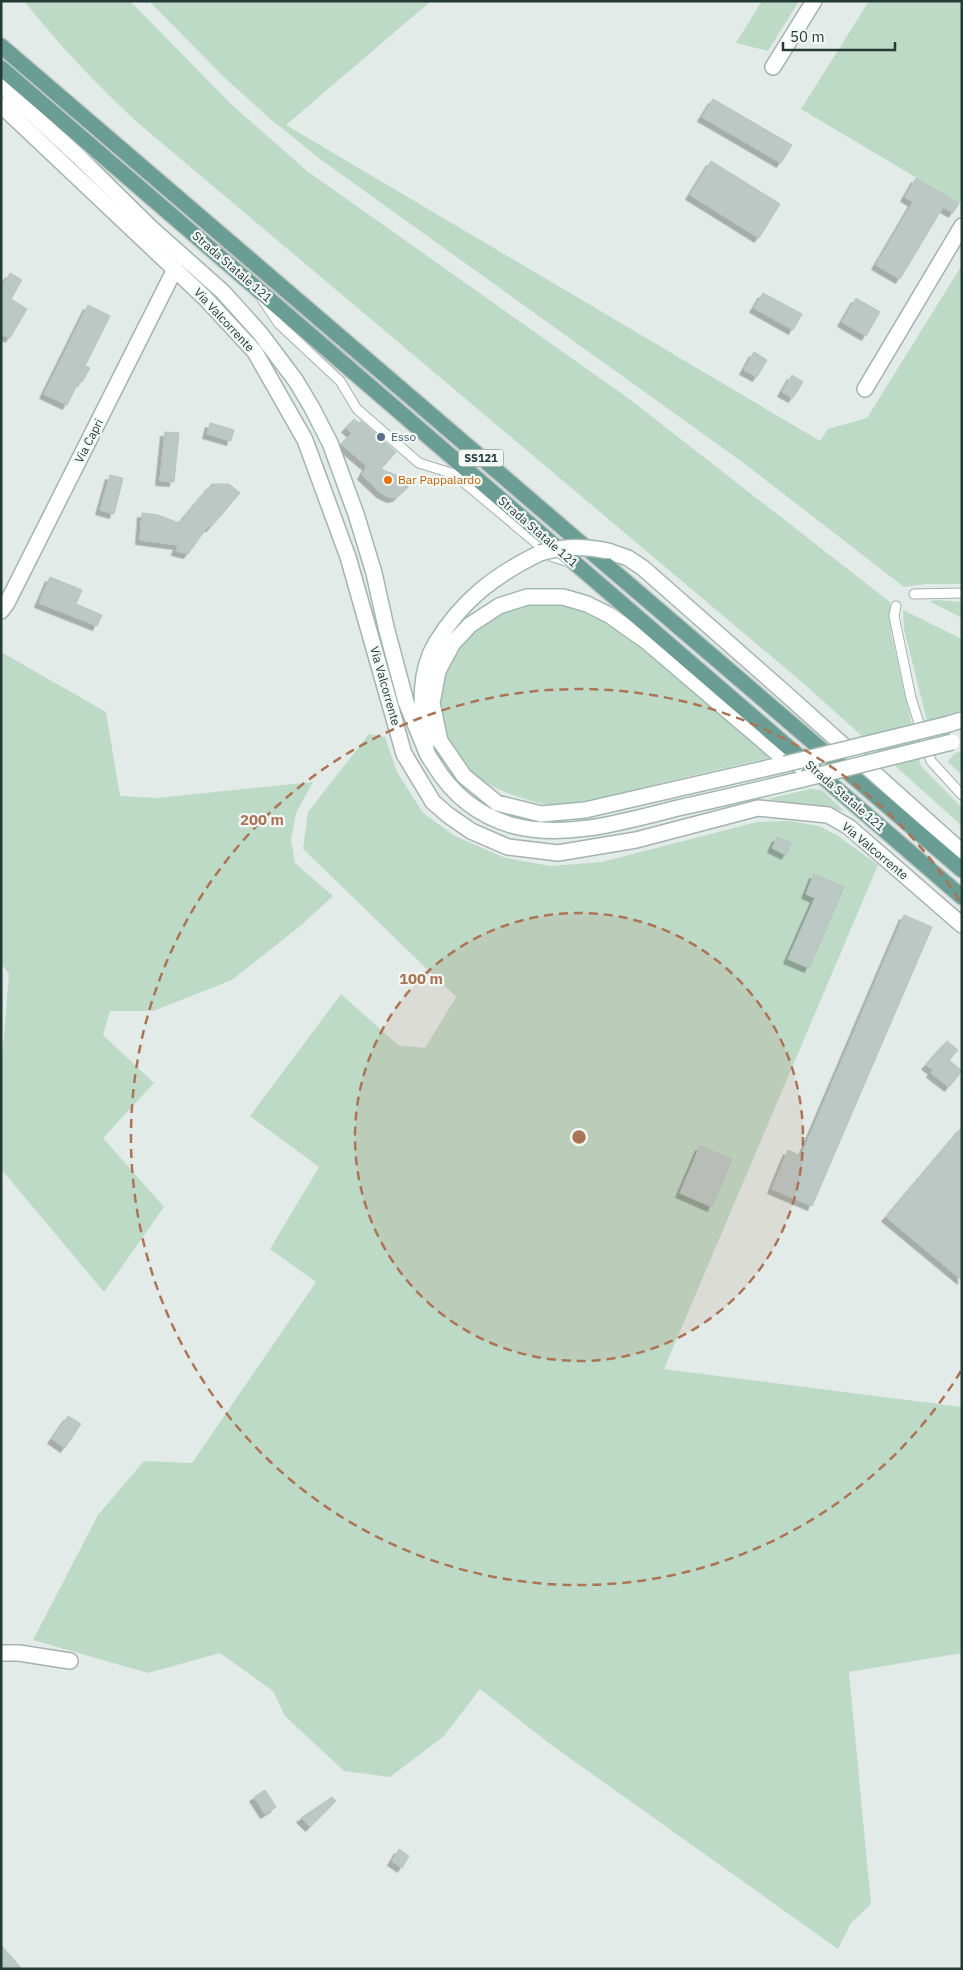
<svg xmlns="http://www.w3.org/2000/svg" width="963" height="1970" viewBox="0 0 963 1970" font-family="'IBM Plex Sans',sans-serif">
	<style>
		.green { fill: #bddac7 }
		.building { fill: #bbc8c4; stroke: #b5c4bf; filter: url(#shadow) }
		.lines { fill: none; stroke-linecap: round; stroke-linejoin: round }
		.lane-casing { stroke: #a5b2af; stroke-width: 11 }
		.street-casing { stroke: #a5b2af; stroke-width: 18 }
		.secondary-casing { stroke: #a2b6b0; stroke-width: 18 }
		.primary-casing { stroke: #c2c8c7; stroke-width: 18 }
		.lane { stroke: #fff; stroke-width: 9 }
		.street { stroke: #fff; stroke-width: 15 }
		.secondary { stroke: #fff; stroke-width: 15 }
		.primary { stroke: #6a9d93; stroke-width: 15 }
		.secondary-bridge-casing { stroke: #a2b6b0; stroke-width: 18; stroke-linecap: butt }
		.secondary-bridge { stroke: #fff; stroke-width: 15 }
		.ring { fill: none; stroke: #ac7457; stroke-width: 2.5; stroke-dasharray: 9 6 }
		.service-dot { fill: #5c6f8a; stroke: #f2f8f5; stroke-width: 2 }
		.food-dot { fill: #e8710a; stroke: #f2f8f5; stroke-width: 2 }
		.labels { text-anchor: middle; stroke-width: 4.5; stroke-linejoin: round; paint-order: stroke }
		.shield { fill: #f2f8f5; stroke: #62736f; stroke-width: 1 }
		.shield-label { font-size: 11px; font-weight: bold; fill: #243a36 }
		.street-label { font-size: 12px; fill: #243a36; stroke: #f2f8f5 }
		.service-label { font-size: 12px; fill: #4e5e75; stroke: #f2f8f5; text-anchor: start }
		.food-label { font-size: 12px; fill: #c56008; stroke: #f2f8f5; text-anchor: start }
		.centre { fill: #ac7457; stroke: #f2f8f5; stroke-width: 2.5 }
		.ring-label { font-size: 15px; text-anchor: middle; font-weight: bold; fill: #ac7457; stroke: #f2f8f5; stroke-width: 4.5; stroke-linejoin: round; paint-order: stroke }
	</style>
	<defs>
		<filter id="shadow"><feDropShadow dx="-4.5" dy="4.5" stdDeviation="0" flood-color="#0004"/></filter>
	</defs>
	<rect width="100%" height="100%" fill="#e2ebe8"/>
	<path class="green" d="M24,1H130L232,105L307,171L628,398L890,602L891,632L921,766L962,808V826L803,683L138,123C97,85 59,45 24,1Z
		M149,1H431L286,125L820,441L828,429L867,418L962,265V584H926L904,587L745,464L320,159L268,117L225,78Z
		M762,1H799L768,51L736,43Z
		M869,1H962V201L959,203L801,109Z
		M938,600L962,602V618L929,601Z
		M533,604L562,605L579,610L611,625L638,644L773,757C728,767 682,778 637,789C607,796 575,806 544,804C537,803 529,800 522,798C503,792 480,783 466,767C424,717 435,653 491,618C503,610 519,608 533,604Z
		M903,610L962,639V712L927,721L904,629Z
		M1,652L106,712L120,796L157,798L313,782L296,813L291,840L295,863L333,896L299,927L232,980L153,1011H110L103,1035L154,1083L103,1138L164,1207L104,1292L1,1169V1073L9,974L1,963Z
		M369,734L385,737L397,772L423,813L455,836L505,858L551,866L602,862L757,822L789,821L819,826L838,836L878,865L664,1369L962,1407V1653L849,1672L871,1904L851,1923L838,1949L550,1744L480,1689L444,1736L390,1777L344,1771L285,1716L273,1691L220,1653L148,1673L33,1640L98,1515L144,1461L192,1463L316,1282L270,1249L319,1167L250,1116L341,994L398,1045L425,1048L456,997L303,849L308,812Z
		M962,751V775L948,762L955,753Z
		M810,789L822,790L844,811L768,799Z"/>
	<path class="building" d="M713,99L792,145L781,163L702,117Z
		M711,161L780,204L759,238L690,195Z
		M916,178L959,203L953,213L943,207L900,279L876,265L913,202L905,197Z
		M10,273L22,280L11,299L27,309L10,338L1,334V289Z
		M763,293L802,314L793,330L754,308Z
		M856,298L880,312L866,336L842,322Z
		M88,305L110,316L85,366L90,368L82,382L79,381L67,405L44,394Z
		M754,352L767,360L757,377L744,370Z
		M792,375L803,382L793,398L782,392Z
		M354,419L359,423L361,421L396,452L381,469L413,482L397,497L391,498L381,493L365,478L362,475L367,466L341,444L352,433L346,428Z
		M210,423L234,430L231,441L207,434Z
		M165,432L179,433L174,482L160,481Z
		M110,475L123,478L114,514L100,510Z
		M212,484H229L240,493L210,528L208,526L188,554L176,551L178,545L140,540L142,513L158,515L179,523Z
		M50,577L82,590L76,604L102,615L97,626L39,603Z
		M777,837L792,843L786,855L772,848Z
		M814,874L844,887L809,968L788,959L815,898L806,894Z
		M904,915L932,927L812,1206L772,1189L788,1150L801,1156Z
		M947,1041L958,1050L949,1060L962,1071L949,1087L931,1073L933,1070L926,1065Z
		M962,1127V1280L886,1217Z
		M700,1146L732,1159L712,1207L680,1193Z
		M68,1416L81,1424L65,1448L52,1439Z
		M265,1790L276,1807L265,1814L254,1797Z
		M332,1797L336,1801L310,1827L301,1818Z
		M399,1849L409,1856L402,1868L392,1861Z
		M1,1945L22,1969H1Z"/>
	<g class="lines">
		<defs>
			<path id="lane" d="M262,299L279,324L340,381L357,409L419,463L454,474L553,557L569,562
				M914,594L962,593
				M896,606L894,616L911,698L931,761L962,795"/>
			<path id="street" d="M773,67L814,1
				M1,105L205,298L255,352L305,440L348,557L404,754L433,802L448,815L471,831L508,847L558,853L636,840L758,808L828,815L849,827L962,925
				M865,389L962,226
				M1,611L7,603L175,269
				M1,1653H19L70,1661"/>
			<path id="secondary" d="M1,85L79,157L150,227L223,292L260,333L296,381L312,408L330,443L356,514L374,573L386,627L406,702L427,753
				M608,551L628,558L643,568L785,693L962,852
				M540,553C495,575 462,600 436,643C419,671 421,704 425,735C426,741 425,748 427,753C429,758 433,762 435,766C453,795 478,815 511,825C565,840 625,821 678,808C720,799 761,789 803,779
				M949,724L962,720
				M785,764L585,810L541,814L497,803L464,776L440,741L432,703L438,671L453,643L470,625L499,606L527,597H563L587,604L609,615L646,641L776,752L802,767"/>
			<path id="primary" d="M1,46L962,870
				M1,68L962,897"/>
		</defs>
		<use href="#lane" class="lane-casing"/>
		<use href="#street" class="street-casing"/>
		<use href="#secondary" class="secondary-casing"/>
		<use href="#primary" class="primary-casing"/>
		<use href="#lane" class="lane"/>
		<use href="#street" class="street"/>
		<use href="#secondary" class="secondary"/>
		<use href="#primary" class="primary"/>
		<defs>
			<path id="secondary-bridge" d="M540,553C564,546 584,546 608,551
				M785,764L949,724
				M803,779L952,742"/>
		</defs>
		<use href="#secondary-bridge" class="secondary-bridge-casing"/>
		<use href="#secondary-bridge" class="secondary-bridge"/>
	</g>
	<circle cx="579" cy="1137" r="224" fill="#ac7457" fill-opacity=".12"/>
	<g class="ring">
		<circle cx="579" cy="1137" r="224"/>
		<path d="M961 1371A448 448 0 1 1 961 903"/>
	</g>
	<circle class="service-dot" cx="381" cy="437" r="5"/>
	<circle class="food-dot" cx="388" cy="480" r="5"/>
	<g class="labels">
		<rect class="shield" x="458.5" y="449.5" width="45" height="17" rx="4"/>
		<g class="shield-label">
			<text x="481" y="462">SS121</text>
		</g>
		<g class="street-label">
			<text transform="translate(232 267) rotate(41)" y="4">Strada Statale 121</text>
			<text transform="translate(224 320) rotate(47)" y="4">Via Valcorrente</text>
			<text transform="translate(89 441) rotate(-63)" y="4">Via Capri</text>
			<text transform="translate(538 532) rotate(41)" y="4">Strada Statale 121</text>
			<text transform="translate(385 686) rotate(74)" y="4">Via Valcorrente</text>
			<text transform="translate(845 796) rotate(41)" y="4">Strada Statale 121</text>
			<text transform="translate(875 851) rotate(40)" y="4">Via Valcorrente</text>
		</g>
		<g class="service-label">
			<text x="391" y="441">Esso</text>
		</g>
		<g class="food-label">
			<text x="398" y="484">Bar Pappalardo</text>
		</g>
	</g>
	<circle cx="579" cy="1137" r="8" class="centre"/>
	<g class="ring-label">
		<text x="262" y="825">200 m</text>
		<text x="421" y="984">100 m</text>
	</g>
	<rect width="963" height="1970" fill="none" stroke="#243a36" stroke-width="5"/>
	<path d="M783 42v8h112v-8" fill="none" stroke="#243a36" stroke-width="2.5"/>
	<text x="790" y="42" font-size="15" fill="#243a36" stroke="#f2f8f5" stroke-width="4" paint-order="stroke">50 m</text>
</svg>
